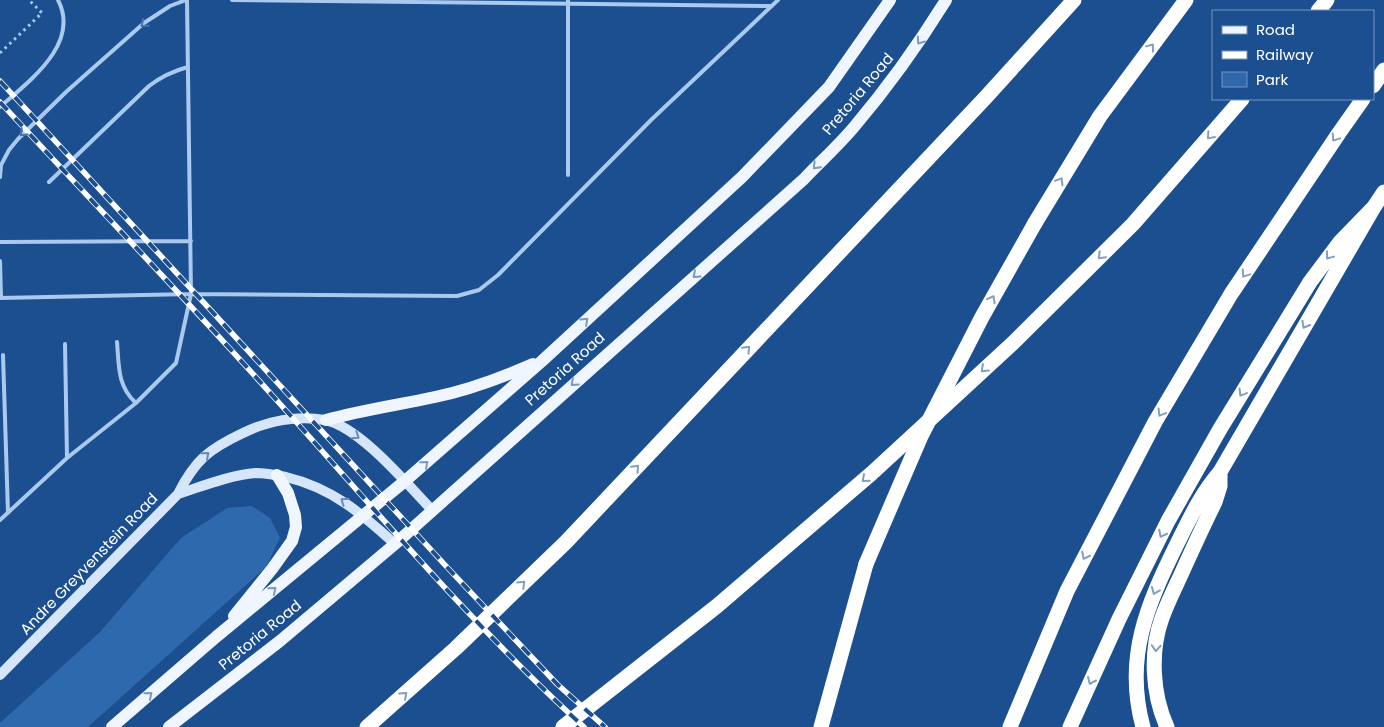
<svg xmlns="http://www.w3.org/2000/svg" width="1384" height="727" viewBox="0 0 1384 727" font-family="Poppins,sans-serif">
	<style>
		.green { fill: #2e69ad }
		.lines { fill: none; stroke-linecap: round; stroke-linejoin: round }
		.path { stroke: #a9c9ee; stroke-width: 3; stroke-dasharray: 2.5 4; stroke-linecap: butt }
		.service { stroke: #a9c9ee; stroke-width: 4 }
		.secondary { stroke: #d6e6fa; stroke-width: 10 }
		.primary { stroke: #f0f6ff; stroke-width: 12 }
		.motorway { stroke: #fff; stroke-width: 15 }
		.rail-casing { stroke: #fff; stroke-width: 5.5 }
		.rail { stroke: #1b4f8f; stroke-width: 4; stroke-dasharray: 11; stroke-linecap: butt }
		.motorway-bridge { stroke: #fff; stroke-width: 15 }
		.oneway { stroke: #4674ac }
		.oneway2 { stroke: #7b9ac1 }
		.oneway3 { stroke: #829ec1 }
		.oneway4 { stroke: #668bba }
		.labels { text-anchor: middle; stroke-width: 4; stroke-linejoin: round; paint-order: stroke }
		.street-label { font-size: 15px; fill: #fff; stroke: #1b4f8f }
	</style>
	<rect width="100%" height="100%" fill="#1b4f8f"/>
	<path class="green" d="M252,506L270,518L280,538L266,567L88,727H0V723L100,632L181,538L227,508Z"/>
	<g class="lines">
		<path class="path" d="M0,53L42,13L29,0"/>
		<path class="service" d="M232,0L772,6
			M0,107C28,82 81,44 58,0
			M568,175V0
			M0,177L1,165L9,150L18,139L66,92L144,23L170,6L186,0
			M49,182L149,86C162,76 173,71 188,67
			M0,242L191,241
			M0,261L1,298
			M0,298L191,294L457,296L479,290L498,275L651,120L778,0
			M117,342C119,365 117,386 136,403
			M65,344L67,458
			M3,355L8,513
			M0,520L67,458L136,403L176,363L191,294L187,0"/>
		<path class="secondary" d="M178,494C203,486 230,475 256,473C265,473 276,475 286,477C332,488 361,513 395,544
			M0,675L178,494C195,460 209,449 243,433C267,421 297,415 325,420C360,427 407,484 432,510"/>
		<path class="primary" d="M326,420C362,410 398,405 435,397C469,390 501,378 533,364
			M234,616L272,569L292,541L296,527L295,515L288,493L277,475
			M112,727L216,637L405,481L542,361L742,177L829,87L890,0
			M169,727L280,641L395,544L804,179C820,162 839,145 854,127C888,87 918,45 946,0"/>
		<path class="motorway" d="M1318,11L1327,0
			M1373,86L1384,70
			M1035,223L1100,116L1186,0
			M367,727L456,648L566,542L986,97L1074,0
			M563,727L717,606L872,473L1013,343L1133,224L1242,99
			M821,727L866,564
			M1010,727L1067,591L1155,422L1231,294L1339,133L1363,99
			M1070,727L1119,619L1168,521L1220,429L1310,282L1340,242L1374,207
			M1143,727C1124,658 1147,605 1177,544C1190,518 1201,494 1220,472L1374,207L1384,192
			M1167,727C1152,694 1150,651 1162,618C1168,601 1177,584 1184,568C1194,546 1204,524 1215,502L1220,486V472"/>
		<defs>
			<path id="rail" d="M0,81L445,565L557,684L605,727
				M0,102C93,203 189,302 281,405C379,514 475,628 584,727"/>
		</defs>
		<use href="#rail" class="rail-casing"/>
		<use href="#rail" class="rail"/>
		<path class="motorway-bridge" d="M866,564L921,436L982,317L1035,223"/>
	</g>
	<defs><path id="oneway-chevron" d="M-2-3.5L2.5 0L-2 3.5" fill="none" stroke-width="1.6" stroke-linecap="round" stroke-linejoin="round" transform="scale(1.25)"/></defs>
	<g class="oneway">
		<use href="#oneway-chevron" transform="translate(144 24) rotate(141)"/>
		<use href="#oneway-chevron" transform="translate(23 133) rotate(136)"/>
	</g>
	<g class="oneway2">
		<use href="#oneway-chevron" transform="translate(920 41) rotate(125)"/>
		<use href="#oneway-chevron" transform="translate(816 166) rotate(134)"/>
		<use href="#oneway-chevron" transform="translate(696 275) rotate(138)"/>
		<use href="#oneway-chevron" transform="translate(585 321) rotate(-43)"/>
		<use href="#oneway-chevron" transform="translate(574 383) rotate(138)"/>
		<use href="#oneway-chevron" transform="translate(425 464) rotate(-41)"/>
		<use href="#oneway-chevron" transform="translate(273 590) rotate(-40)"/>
		<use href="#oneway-chevron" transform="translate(149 695) rotate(-40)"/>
	</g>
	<g class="oneway3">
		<use href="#oneway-chevron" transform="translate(1151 47) rotate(-53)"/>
		<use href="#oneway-chevron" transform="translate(1210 136) rotate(131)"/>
		<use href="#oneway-chevron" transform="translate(1335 138) rotate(124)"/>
		<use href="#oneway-chevron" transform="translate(1060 181) rotate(-59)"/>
		<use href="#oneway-chevron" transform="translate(1101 256) rotate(135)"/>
		<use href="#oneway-chevron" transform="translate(1329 256) rotate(127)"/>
		<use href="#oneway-chevron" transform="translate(1245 274) rotate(124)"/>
		<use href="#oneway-chevron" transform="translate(992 299) rotate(-61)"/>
		<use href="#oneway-chevron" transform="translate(1305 325) rotate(120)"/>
		<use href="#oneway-chevron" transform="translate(747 349) rotate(-47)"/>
		<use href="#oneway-chevron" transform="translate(984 369) rotate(137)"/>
		<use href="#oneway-chevron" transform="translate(1242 393) rotate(121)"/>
		<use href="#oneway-chevron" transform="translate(1161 413) rotate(121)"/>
		<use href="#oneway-chevron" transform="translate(636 468) rotate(-47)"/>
		<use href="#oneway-chevron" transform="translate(865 479) rotate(139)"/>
		<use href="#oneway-chevron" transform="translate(1162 534) rotate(117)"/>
		<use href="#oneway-chevron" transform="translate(1085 556) rotate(117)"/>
		<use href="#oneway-chevron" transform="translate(522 584) rotate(-44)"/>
		<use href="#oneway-chevron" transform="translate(1155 591) rotate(112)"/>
		<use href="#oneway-chevron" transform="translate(1156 648) rotate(94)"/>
		<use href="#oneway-chevron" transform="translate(1091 681) rotate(114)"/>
		<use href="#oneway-chevron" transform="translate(404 695) rotate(-42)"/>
	</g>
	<g class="oneway4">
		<use href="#oneway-chevron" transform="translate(356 436) rotate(33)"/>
		<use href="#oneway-chevron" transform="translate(206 455) rotate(-41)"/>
		<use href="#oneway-chevron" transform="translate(344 501) rotate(-145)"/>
	</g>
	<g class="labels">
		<g class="street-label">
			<text transform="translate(858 94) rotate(-50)" y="5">Pretoria Road</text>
			<text transform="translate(565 369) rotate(-42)" y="5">Pretoria Road</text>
			<text transform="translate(89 564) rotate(-46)" y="5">Andre Greyvenstein Road</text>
			<text transform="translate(260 635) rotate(-39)" y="5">Pretoria Road</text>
		</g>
	</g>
	<rect x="1212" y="10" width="162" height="90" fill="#1b4f8f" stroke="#7695bc"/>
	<rect x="1222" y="26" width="25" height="8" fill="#f0f6ff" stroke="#7695bc"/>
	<text x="1256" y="35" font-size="15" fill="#ffffff">Road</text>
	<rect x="1222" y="51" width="25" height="8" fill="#ffffff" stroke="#7695bc"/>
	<text x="1256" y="60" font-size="15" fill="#ffffff">Railway</text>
	<rect x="1222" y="72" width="25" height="15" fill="#2e69ad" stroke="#7695bc"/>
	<text x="1256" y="85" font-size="15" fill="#ffffff">Park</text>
</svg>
